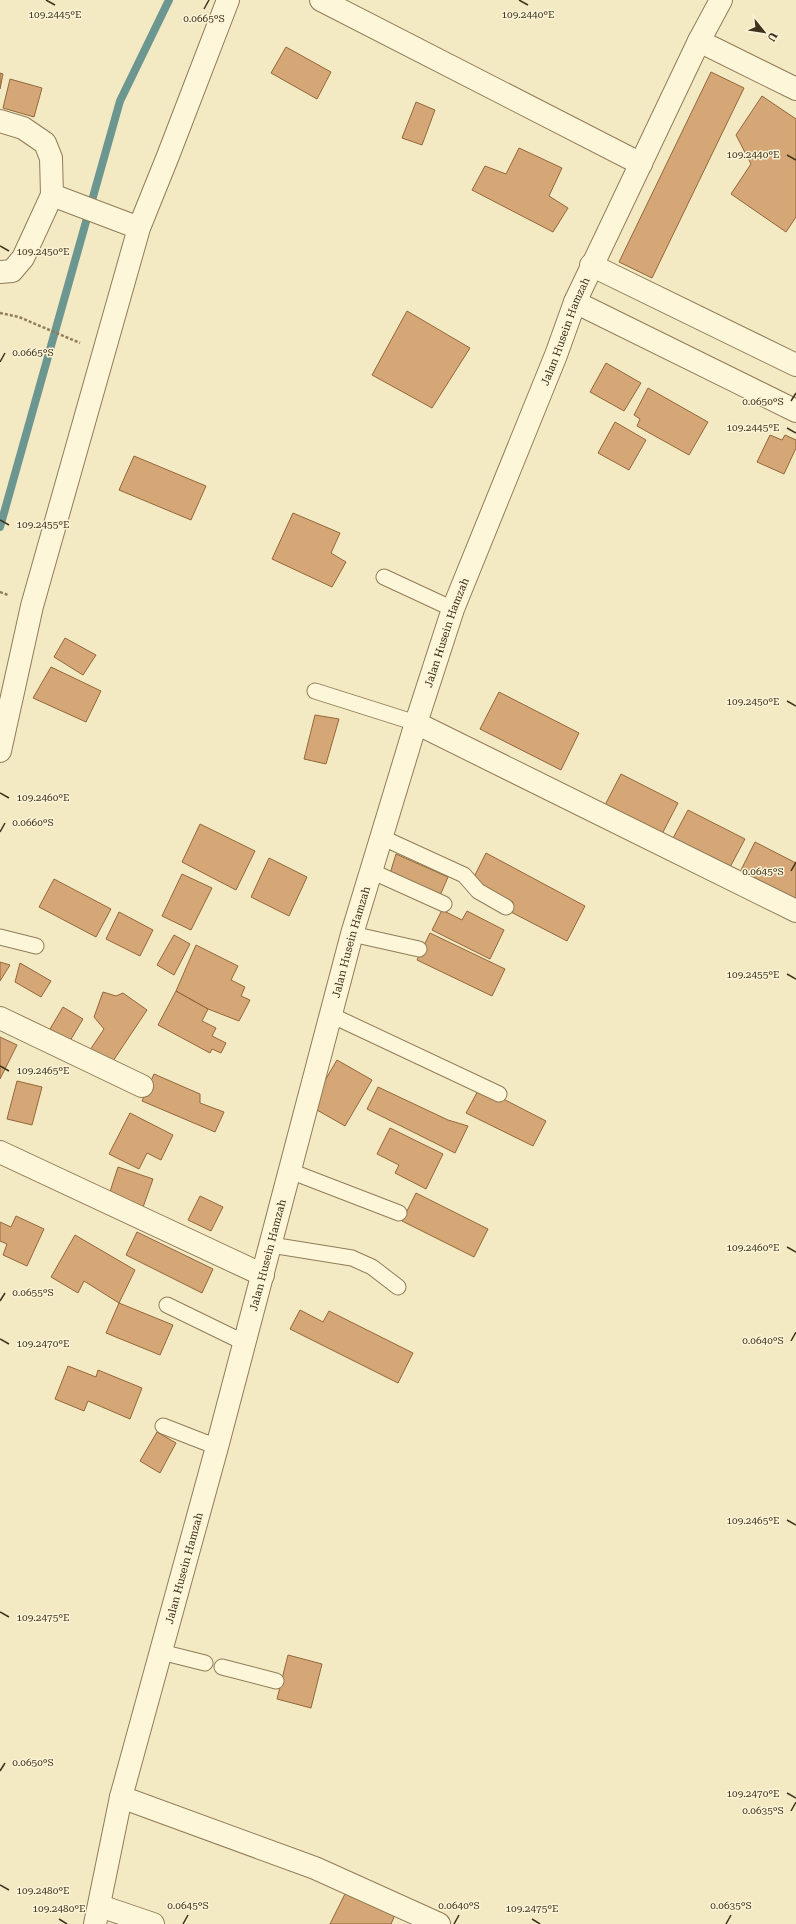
<svg xmlns="http://www.w3.org/2000/svg" width="796" height="1924" viewBox="0 0 796 1924" font-family="'Roboto Serif',serif">
	<style>
		.lines { fill: none; stroke-linecap: round; stroke-linejoin: round }
		.stream { stroke: #6c9690; stroke-width: 8 }
		.building { fill: #d6a776; stroke: #93673a }
		.service-casing { stroke: #917c58; stroke-width: 17 }
		.minor-casing { stroke: #917c58; stroke-width: 24 }
		.tertiary-casing { stroke: #917c58; stroke-width: 24 }
		.path { stroke: #917c58; stroke-width: 2.5; stroke-dasharray: 3 2; stroke-linecap: butt }
		.service { stroke: #fdf6d9; stroke-width: 15 }
		.minor { stroke: #fdf6d9; stroke-width: 22 }
		.tertiary { stroke: #fdf6d9; stroke-width: 22 }
		.ticks { fill: none; stroke: #3f311d; stroke-width: 1.5 }
		.labels { text-anchor: middle; stroke-width: 3; stroke-linejoin: round; paint-order: stroke }
		.street-label { font-size: 11px; fill: #3f311d; stroke: #faf3d5 }
		.ticks-label { font-size: 10px; text-anchor: middle; fill: #3f311d; stroke: #faf3d5; stroke-width: 3; stroke-linejoin: round; paint-order: stroke }
	</style>
	<rect width="100%" height="100%" fill="#f3eac4"/>
	<g class="lines">
		<path class="stream" d="M0,527L120,101L169,0"/>
	</g>
	<path class="building" d="M286,47L331,72L317,99L271,73Z
		M711,72L744,88L652,278L619,262Z
		M0,73L3,74L0,89Z
		M10,79L42,88L34,117L3,108Z
		M762,96L796,119V217L786,232L731,194L751,164L736,135Z
		M416,102L435,110L422,145L402,138Z
		M519,148L562,168L549,196L568,208L553,232L472,190L485,166L506,174Z
		M407,311L470,348L432,408L372,375Z
		M606,363L641,383L624,411L590,392Z
		M648,388L708,422L689,455L637,426L640,419L634,415Z
		M615,422L646,440L629,470L598,453Z
		M770,435L782,440L785,435L796,440V448L784,474L757,462Z
		M134,456L206,486L191,520L119,490Z
		M293,513L340,533L331,553L346,562L332,587L272,559Z
		M65,638L96,655L83,675L54,657Z
		M51,667L101,691L86,722L33,698Z
		M499,692L579,733L561,770L480,729Z
		M315,715L339,719L326,764L304,759Z
		M621,774L678,803L662,834L605,805Z
		M688,810L745,839L729,869L672,840Z
		M200,824L255,851L236,890L182,862Z
		M755,842L796,863V902L740,872Z
		M486,853L585,906L567,941L509,911L513,902L472,881Z
		M396,854L448,877L439,898L389,877Z
		M269,858L307,877L289,916L251,897Z
		M182,874L212,888L191,930L162,916Z
		M54,879L111,909L96,937L39,907Z
		M442,910L462,920L467,911L504,930L490,959L432,930Z
		M119,912L153,930L140,956L106,939Z
		M430,933L505,969L492,996L417,960Z
		M174,935L190,944L174,975L157,965Z
		M196,945L238,966L231,980L245,987L241,996L250,1000L239,1021L208,1009L176,991Z
		M0,962L10,965L0,981Z
		M20,963L51,981L41,997L15,982Z
		M176,991L208,1009L202,1021L216,1028L212,1036L226,1043L221,1053L212,1049L210,1053L158,1025Z
		M103,992L116,996L123,993L147,1010L109,1067L88,1053L104,1029L94,1017Z
		M63,1007L83,1019L70,1041L50,1029Z
		M0,1037L17,1045L0,1079Z
		M337,1060L372,1080L345,1126L310,1106Z
		M154,1074L200,1094V1103L224,1112L215,1132L142,1101Z
		M17,1081L42,1087L32,1125L7,1119Z
		M378,1087L448,1120L468,1126L455,1153L367,1109Z
		M480,1087L546,1121L533,1146L466,1113Z
		M130,1113L173,1135L161,1160L147,1153L139,1169L109,1154Z
		M390,1128L443,1154L426,1189L395,1173L399,1165L377,1154Z
		M118,1167L153,1179L142,1210L108,1198Z
		M416,1193L488,1229L474,1257L402,1221Z
		M200,1196L223,1207L211,1231L188,1220Z
		M16,1216L44,1229L27,1266L3,1255L7,1244L0,1241V1222L11,1227Z
		M137,1232L213,1269L202,1293L126,1255Z
		M75,1235L135,1270L119,1303L84,1281L78,1293L51,1277Z
		M119,1303L173,1325L160,1355L106,1333Z
		M300,1310L323,1322L329,1311L413,1353L398,1383L290,1329Z
		M68,1366L96,1377L98,1370L142,1388L130,1419L88,1401L84,1411L55,1399Z
		M157,1432L176,1443L160,1473L140,1461Z
		M288,1655L322,1664L311,1708L277,1699Z
		M347,1890L395,1915L391,1924H330Z"/>
	<g class="lines">
		<defs>
			<path id="service" d="M384,577L453,609
				M315,691L416,723
				M381,837L464,875L478,891L506,907
				M371,871L444,904
				M352,934L419,949
				M0,937L36,946
				M331,1015L499,1094
				M290,1171L399,1213
				M271,1245L352,1258L372,1267L398,1287
				M167,1305L245,1343
				M163,1426L217,1447
				M161,1652L205,1663
				M222,1667L276,1681"/>
			<path id="minor" d="M321,0L641,164
				M699,41L796,89
				M0,121L23,128L45,143L51,158L52,195L23,258L12,271L0,272
				M52,195L139,228
				M591,265L796,365
				M575,302L796,411
				M416,723L796,911
				M0,751L32,606L139,228L168,156L228,0
				M0,1018L142,1086
				M0,1152L263,1275
				M121,1797L315,1868L439,1924
				M100,1906L153,1924"/>
			<g id="tertiary">
				<path id="s1" d="M95,1924L121,1797L217,1447L352,934L416,723L453,609L556,355L575,302L699,41L721,0"/>
			</g>
		</defs>
		<use href="#service" class="service-casing"/>
		<use href="#minor" class="minor-casing"/>
		<use href="#tertiary" class="tertiary-casing"/>
		<path class="path" d="M0,313L19,317L80,343
			M0,592L8,595"/>
		<use href="#service" class="service"/>
		<use href="#minor" class="minor"/>
		<use href="#tertiary" class="tertiary"/>
	</g>
	<path class="ticks" d="M46,0L55,5M519,0L528,5M204,9L209,0M787,155L796,160M0,246L9,251M0,362L5,353M791,401L796,393M787,428L796,433M0,520L9,525M787,701L796,706M0,793L9,798M0,832L5,823M791,871L796,862M787,974L796,979M0,1066L9,1071M787,1247L796,1252M0,1301L5,1293M0,1339L9,1344M791,1341L796,1332M787,1520L796,1525M0,1612L9,1617M0,1771L5,1763M787,1793L796,1798M791,1811L796,1802M0,1885L9,1890M59,1919L67,1924M532,1919L540,1924M183,1924L188,1915M454,1924L459,1915M726,1924L731,1915"/>
	<g class="labels">
		<g class="street-label">
			<text dy="4" stroke="none"><textPath href="#s1" startOffset="1663">Jalan Husein Hamzah</textPath></text>
			<text dy="4" stroke="none"><textPath href="#s1" startOffset="1339">Jalan Husein Hamzah</textPath></text>
			<text dy="4" stroke="none"><textPath href="#s1" startOffset="1015">Jalan Husein Hamzah</textPath></text>
			<text dy="4" stroke="none"><textPath href="#s1" startOffset="691">Jalan Husein Hamzah</textPath></text>
			<text dy="4" stroke="none"><textPath href="#s1" startOffset="367">Jalan Husein Hamzah</textPath></text>
		</g>
	</g>
	<g class="ticks-label">
		<text x="55" y="18">109.2445°E</text>
		<text x="528" y="18">109.2440°E</text>
		<text x="204" y="22">0.0665°S</text>
		<text x="753" y="158">109.2440°E</text>
		<text x="43" y="255">109.2450°E</text>
		<text x="33" y="356">0.0665°S</text>
		<text x="763" y="405">0.0650°S</text>
		<text x="753" y="431">109.2445°E</text>
		<text x="43" y="528">109.2455°E</text>
		<text x="753" y="705">109.2450°E</text>
		<text x="43" y="801">109.2460°E</text>
		<text x="33" y="826">0.0660°S</text>
		<text x="763" y="875">0.0645°S</text>
		<text x="753" y="978">109.2455°E</text>
		<text x="43" y="1074">109.2465°E</text>
		<text x="753" y="1251">109.2460°E</text>
		<text x="33" y="1296">0.0655°S</text>
		<text x="763" y="1344">0.0640°S</text>
		<text x="43" y="1347">109.2470°E</text>
		<text x="753" y="1524">109.2465°E</text>
		<text x="43" y="1621">109.2475°E</text>
		<text x="33" y="1766">0.0650°S</text>
		<text x="753" y="1797">109.2470°E</text>
		<text x="763" y="1814">0.0635°S</text>
		<text x="43" y="1894">109.2480°E</text>
		<text x="188" y="1909">0.0645°S</text>
		<text x="459" y="1909">0.0640°S</text>
		<text x="731" y="1909">0.0635°S</text>
		<text x="59" y="1912">109.2480°E</text>
		<text x="532" y="1912">109.2475°E</text>
	</g>
	<g transform="translate(764 32) rotate(120)" stroke="#faf3d5" stroke-width="3" paint-order="stroke">
	<path d="M0-3L7 15L0 10L-7 15Z" fill="#3f311d"/>
	<text y="-6" font-size="11" font-weight="bold" text-anchor="middle" fill="#3f311d">U</text>
	</g>
</svg>
